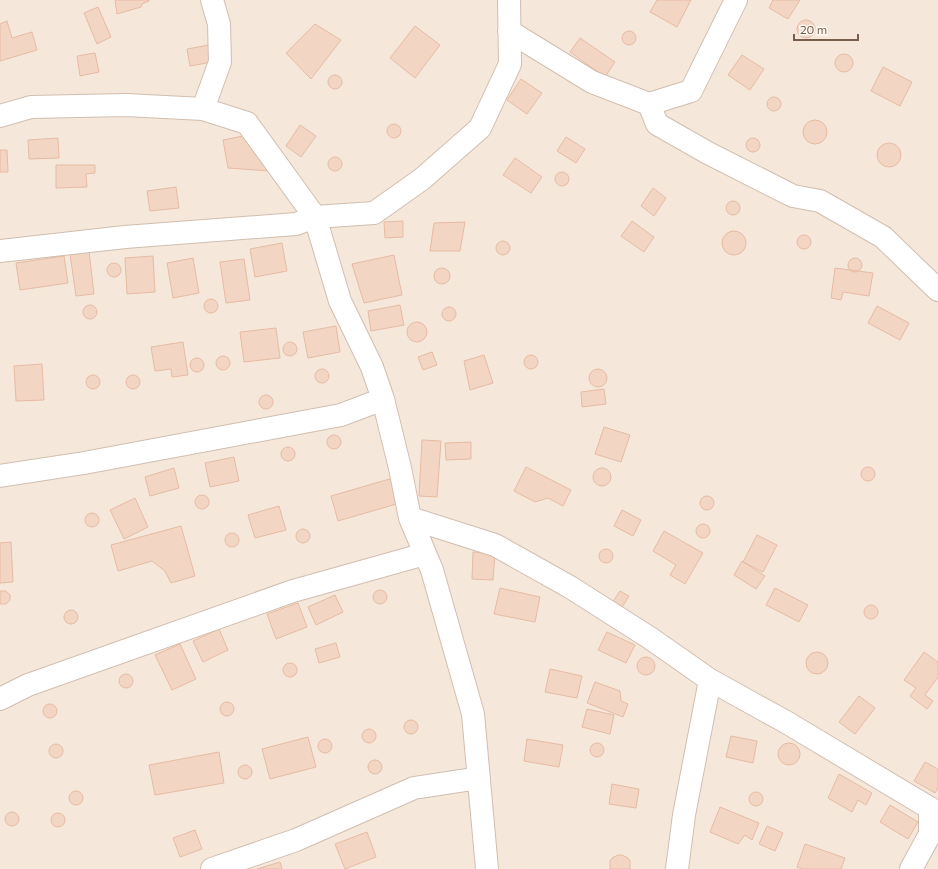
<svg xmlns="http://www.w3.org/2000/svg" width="938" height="869" viewBox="0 0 938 869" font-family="Commissioner,sans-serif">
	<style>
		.residential { fill: #f5e8da }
		.building { fill: #f3d5c3; stroke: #e6bba3 }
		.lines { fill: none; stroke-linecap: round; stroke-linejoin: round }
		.minor-casing { stroke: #d1beb0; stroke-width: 24 }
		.minor { stroke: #fff; stroke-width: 22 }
	</style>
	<rect width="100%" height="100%" fill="#fdf6ec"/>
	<path class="residential" d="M0,0H938V869H0Z"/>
	<path class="building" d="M115,0H149V1L142,4L141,7L117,14Z
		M657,0H691L677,27L650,12Z
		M773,0H800L788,19L769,8Z
		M98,7L111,37L97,44L84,13Z
		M797 29a9 9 0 1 1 18 0a9 9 0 1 1-18 0Z
		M7,21L12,38L32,32L37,50L0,61V24Z
		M315,24L341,40L311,79L286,53Z
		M415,26L440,45L415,78L390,58Z
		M622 38a7 7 0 1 1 14 0a7 7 0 1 1-14 0Z
		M580,38L615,62L605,77L570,52Z
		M209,45L212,62L190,66L187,49Z
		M95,53L99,72L80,76L77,56Z
		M835 63a9 9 0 1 1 18 0a9 9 0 1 1-18 0Z
		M742,55L764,69L750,90L728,75Z
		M883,67L912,82L900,106L871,91Z
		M328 82a7 7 0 1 1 14 0a7 7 0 1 1-14 0Z
		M521,79L542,93L527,114L507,100Z
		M767 104a7 7 0 1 1 14 0a7 7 0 1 1-14 0Z
		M803 132a12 12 0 1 1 24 0a12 12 0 1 1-24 0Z
		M387 131a7 7 0 1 1 14 0a7 7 0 1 1-14 0Z
		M300,125L316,136L301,157L286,146Z
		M248,135L269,171L228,168L223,140Z
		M566,137L585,149L576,163L557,151Z
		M746 145a7 7 0 1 1 14 0a7 7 0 1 1-14 0Z
		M58,138L59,158L29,159L28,140Z
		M877 155a12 12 0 1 1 24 0a12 12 0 1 1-24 0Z
		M0,150H7L8,172H0Z
		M328 164a7 7 0 1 1 14 0a7 7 0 1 1-14 0Z
		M515,158L542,177L531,193L503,175Z
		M56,165H95V173L86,174L87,187L56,188Z
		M555 179a7 7 0 1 1 14 0a7 7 0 1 1-14 0Z
		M176,187L179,208L150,211L147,191Z
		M653,188L666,198L654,216L641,206Z
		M726 208a7 7 0 1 1 14 0a7 7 0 1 1-14 0Z
		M403,221V237L385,238L384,222Z
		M632,221L654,237L644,252L621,236Z
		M465,222L460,251H430L434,223Z
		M722 243a12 12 0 1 1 24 0a12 12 0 1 1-24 0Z
		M797 242a7 7 0 1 1 14 0a7 7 0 1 1-14 0Z
		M496 248a7 7 0 1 1 14 0a7 7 0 1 1-14 0Z
		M282,243L287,271L255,277L250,249Z
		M89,251L94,294L76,296L70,254Z
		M394,255L402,295L364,303L352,264Z
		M64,256L68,283L20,290L16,263Z
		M153,256L155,292L127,294L125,258Z
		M848 265a7 7 0 1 1 14 0a7 7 0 1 1-14 0Z
		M193,258L199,293L173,298L167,263Z
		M244,259L250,300L226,303L220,262Z
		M107 270a7 7 0 1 1 14 0a7 7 0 1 1-14 0Z
		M835,268L873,273L869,296L843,292L841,300L831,298Z
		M434 276a8 8 0 1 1 16 0a8 8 0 1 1-16 0Z
		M204 306a7 7 0 1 1 14 0a7 7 0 1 1-14 0Z
		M83 312a7 7 0 1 1 14 0a7 7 0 1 1-14 0Z
		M400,305L404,325L371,331L368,311Z
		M877,306L909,323L900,340L868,323Z
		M442 314a7 7 0 1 1 14 0a7 7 0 1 1-14 0Z
		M407 332a10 10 0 1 1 20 0a10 10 0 1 1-20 0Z
		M336,326L340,352L308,358L303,332Z
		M276,328L280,358L244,362L240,332Z
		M283 349a7 7 0 1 1 14 0a7 7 0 1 1-14 0Z
		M183,342L188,375L172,377L171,369L155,371L151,347Z
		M432,352L437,365L423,370L418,357Z
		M524 362a7 7 0 1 1 14 0a7 7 0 1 1-14 0Z
		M484,355L493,383L470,390L464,361Z
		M216 363a7 7 0 1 1 14 0a7 7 0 1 1-14 0Z
		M190 365a7 7 0 1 1 14 0a7 7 0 1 1-14 0Z
		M42,364L44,400L16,401L14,366Z
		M315 376a7 7 0 1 1 14 0a7 7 0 1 1-14 0Z
		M589 378a9 9 0 1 1 18 0a9 9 0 1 1-18 0Z
		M86 382a7 7 0 1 1 14 0a7 7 0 1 1-14 0Z
		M126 382a7 7 0 1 1 14 0a7 7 0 1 1-14 0Z
		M604,389L606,404L582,407L581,392Z
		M259 402a7 7 0 1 1 14 0a7 7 0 1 1-14 0Z
		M604,427L630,435L621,462L595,454Z
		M327 442a7 7 0 1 1 14 0a7 7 0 1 1-14 0Z
		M422,440L441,441L437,497L419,496Z
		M471,442V459L446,460L445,443Z
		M281 454a7 7 0 1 1 14 0a7 7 0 1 1-14 0Z
		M234,457L239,481L210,487L205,463Z
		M861 474a7 7 0 1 1 14 0a7 7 0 1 1-14 0Z
		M526,467L571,490L563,506L548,498L535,502L514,491Z
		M174,468L179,488L150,496L145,477Z
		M593 477a9 9 0 1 1 18 0a9 9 0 1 1-18 0Z
		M393,478L400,503L338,521L331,496Z
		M195 502a7 7 0 1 1 14 0a7 7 0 1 1-14 0Z
		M700 503a7 7 0 1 1 14 0a7 7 0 1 1-14 0Z
		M135,498L148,527L124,539L110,510Z
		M279,506L286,530L255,538L248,515Z
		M622,510L641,520L633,536L614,526Z
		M85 520a7 7 0 1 1 14 0a7 7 0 1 1-14 0Z
		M696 531a7 7 0 1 1 14 0a7 7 0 1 1-14 0Z
		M181,526L195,576L171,583L165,571L152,561L118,571L111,545Z
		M296 536a7 7 0 1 1 14 0a7 7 0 1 1-14 0Z
		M664,531L703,553L685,584L670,575L676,565L653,551Z
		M225 540a7 7 0 1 1 14 0a7 7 0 1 1-14 0Z
		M757,535L777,545L763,572L743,562Z
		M11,542L13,582L0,583V543Z
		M599 556a7 7 0 1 1 14 0a7 7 0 1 1-14 0Z
		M473,552L495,553L493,580L472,579Z
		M742,561L765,576L756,589L734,575Z
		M500,588L540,597L535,622L494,614Z
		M775,588L808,605L799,622L766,605Z
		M373 597a7 7 0 1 1 14 0a7 7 0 1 1-14 0Z
		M0,591H6L10,595V600L6,604H0Z
		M620,591L629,596L621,609L612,603Z
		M335,595L343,612L316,625L308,607Z
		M298,603L307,627L276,639L267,614Z
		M864 612a7 7 0 1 1 14 0a7 7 0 1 1-14 0Z
		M64 617a7 7 0 1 1 14 0a7 7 0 1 1-14 0Z
		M219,629L228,650L203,662L193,641Z
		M607,632L635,645L626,663L598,650Z
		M336,643L340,657L319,663L315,649Z
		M180,644L196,679L172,690L155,655Z
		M924,652L938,662V677L925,695L933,701L927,709L910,696L916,688L904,680Z
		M806 663a11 11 0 1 1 22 0a11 11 0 1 1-22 0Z
		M637 666a9 9 0 1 1 18 0a9 9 0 1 1-18 0Z
		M283 670a7 7 0 1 1 14 0a7 7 0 1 1-14 0Z
		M550,669L582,676L577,698L545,692Z
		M119 681a7 7 0 1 1 14 0a7 7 0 1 1-14 0Z
		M595,682L620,691L621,701L628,704L623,717L587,703Z
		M859,696L875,708L855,734L839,722Z
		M220 709a7 7 0 1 1 14 0a7 7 0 1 1-14 0Z
		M43 711a7 7 0 1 1 14 0a7 7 0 1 1-14 0Z
		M587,709L614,715L610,734L582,727Z
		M404 727a7 7 0 1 1 14 0a7 7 0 1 1-14 0Z
		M362 736a7 7 0 1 1 14 0a7 7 0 1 1-14 0Z
		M731,736L757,741L753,763L726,757Z
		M308,737L316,767L270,779L262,749Z
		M318 746a7 7 0 1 1 14 0a7 7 0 1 1-14 0Z
		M527,739L563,745L559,767L524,761Z
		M590 750a7 7 0 1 1 14 0a7 7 0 1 1-14 0Z
		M778 754a11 11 0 1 1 22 0a11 11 0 1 1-22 0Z
		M49 751a7 7 0 1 1 14 0a7 7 0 1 1-14 0Z
		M219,752L224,783L155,795L149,765Z
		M368 767a7 7 0 1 1 14 0a7 7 0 1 1-14 0Z
		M925,762L938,769V788L935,793L914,781Z
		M238 772a7 7 0 1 1 14 0a7 7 0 1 1-14 0Z
		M839,774L872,793L866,805L858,800L852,812L828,798Z
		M612,784L639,789L636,808L609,804Z
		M69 798a7 7 0 1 1 14 0a7 7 0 1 1-14 0Z
		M749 799a7 7 0 1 1 14 0a7 7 0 1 1-14 0Z
		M890,805L918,822L908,839L880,822Z
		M720,807L759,823L752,840L745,835L738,844L710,832Z
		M5 819a7 7 0 1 1 14 0a7 7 0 1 1-14 0Z
		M51 820a7 7 0 1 1 14 0a7 7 0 1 1-14 0Z
		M767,826L783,833L775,851L759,844Z
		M195,830L202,849L180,857L173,838Z
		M367,832L376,857L345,869L335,844Z
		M805,844L845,858L841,869H803L797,867Z
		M618,855H622L628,858L630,861V869H610V861L612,858Z
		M280,862L282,869H257Z"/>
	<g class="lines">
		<defs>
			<path id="minor" d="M509,31L592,82L649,104L691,91L736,0
				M649,104L657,124L708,153L793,196L820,201L883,237L938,290
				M203,109L220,62L219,24L212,0
				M0,116L31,107L126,105L203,109L247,123L315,217L340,301L372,367L383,399L400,468L410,518L432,570L473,714L487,869
				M0,251L125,237L296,224L315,217L374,213L422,179L480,128L510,64L509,0
				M0,476L84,463L341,415L383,399
				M410,518L495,545L570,587L650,638L710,680L786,722L938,813
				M0,699L28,685L293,591L425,554
				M212,869L296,840L414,788L479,778
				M677,869L684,815L710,680
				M911,869L930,834V808"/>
		</defs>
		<use href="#minor" class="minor-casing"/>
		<use href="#minor" class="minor"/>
	</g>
	<path d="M794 34v6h64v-6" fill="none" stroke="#7a5c4d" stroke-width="2"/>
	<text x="800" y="34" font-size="12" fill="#7a5c4d" stroke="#fffaf3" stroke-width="3" paint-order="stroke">20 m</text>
</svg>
